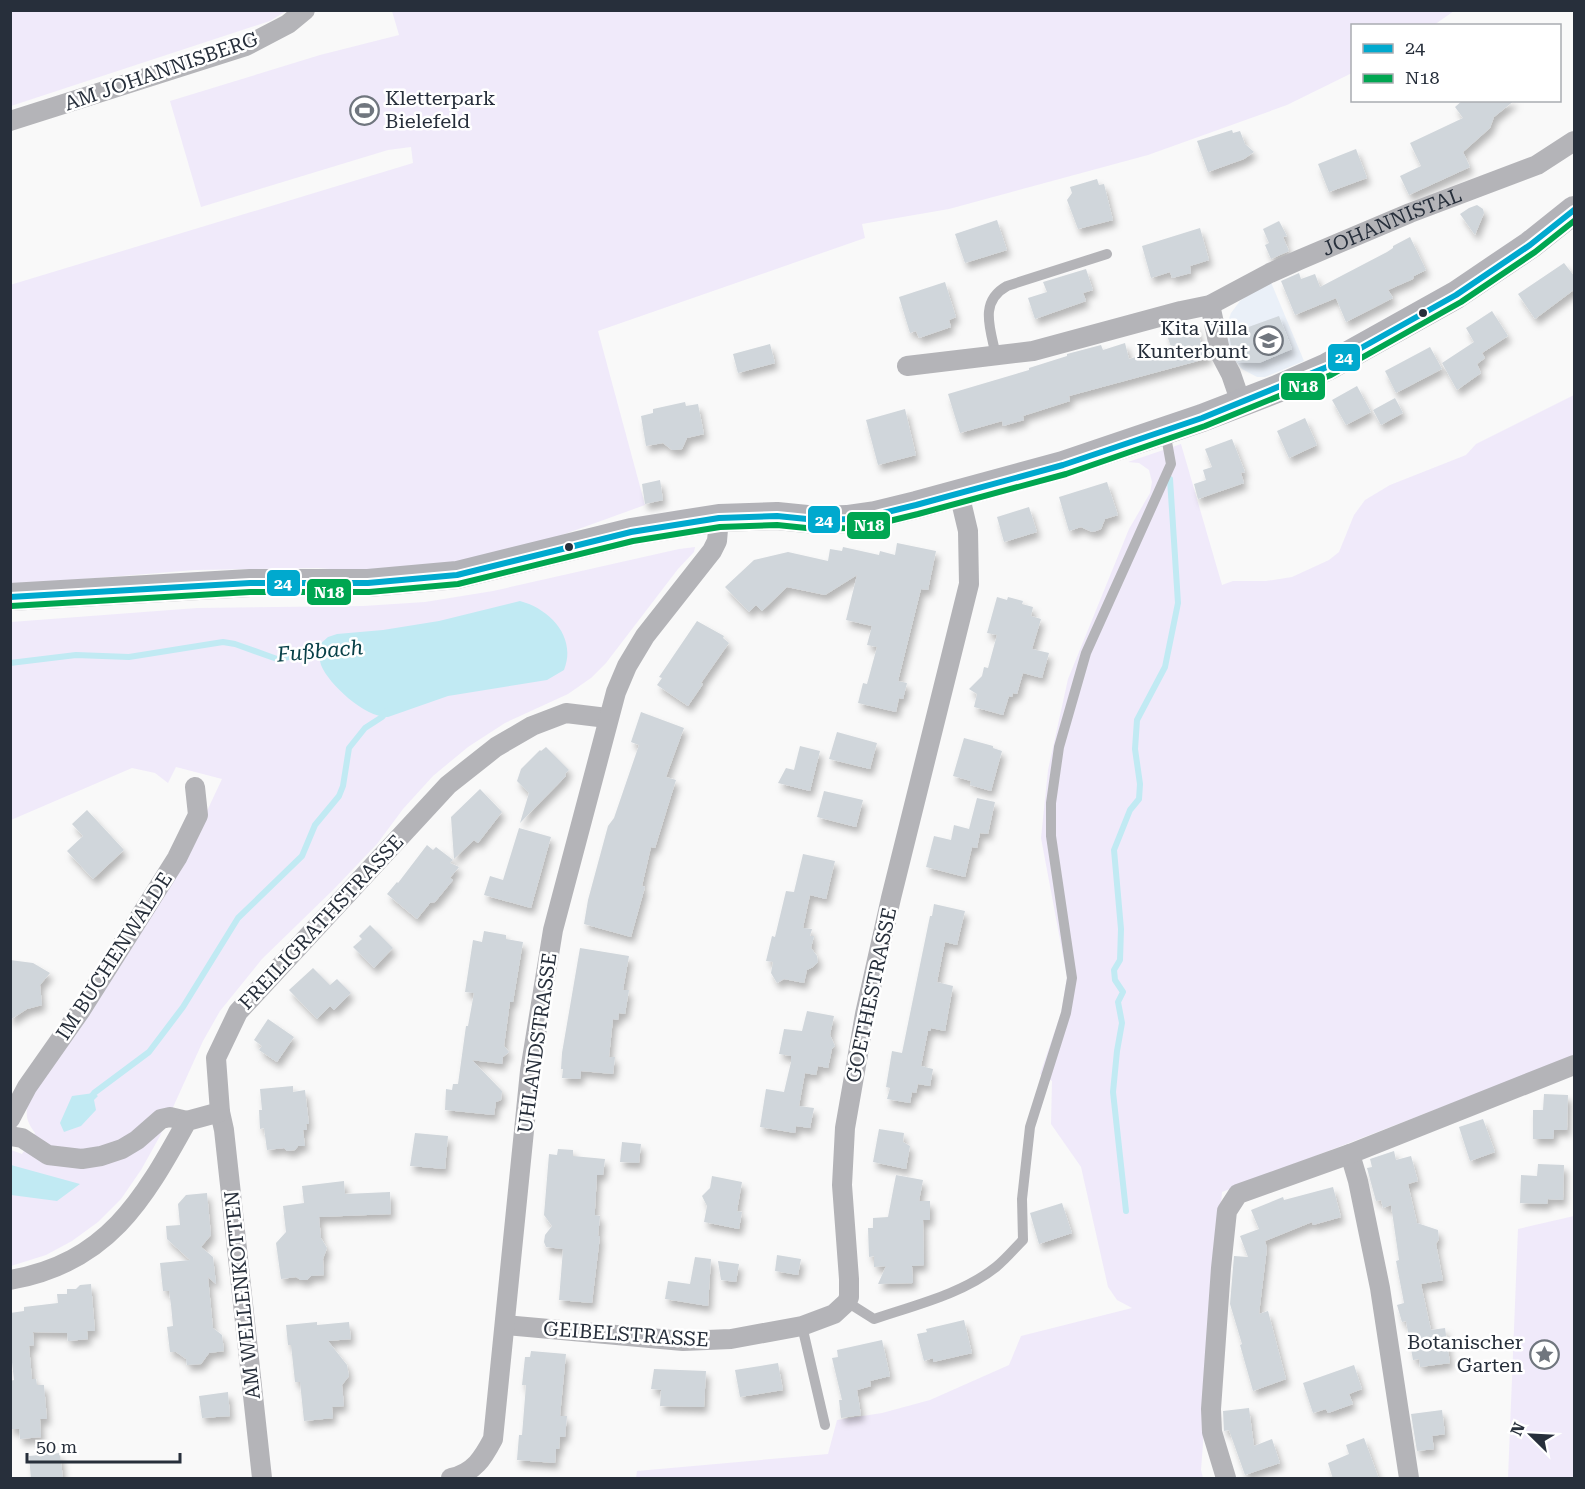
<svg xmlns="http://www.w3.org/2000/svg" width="1585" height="1489" viewBox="0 0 1585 1489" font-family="'Roboto Serif',serif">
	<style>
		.built { fill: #eaf0f8 }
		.green { fill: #f0eafa }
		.water { fill: #c1eaf3 }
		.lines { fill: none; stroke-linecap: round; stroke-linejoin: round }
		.stream { stroke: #c1eaf3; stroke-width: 6 }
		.building { fill: #d0d6db; filter: url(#shadow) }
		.lane { stroke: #b4b4b8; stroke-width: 10 }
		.street { stroke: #b4b4b8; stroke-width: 20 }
		.secondary { stroke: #b3b3b8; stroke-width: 28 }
		.bus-1-casing { stroke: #fff; stroke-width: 10 }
		.bus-2-casing { stroke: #fff; stroke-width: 10 }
		.bus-1 { stroke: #00a9ce; stroke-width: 6 }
		.bus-2 { stroke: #00a651; stroke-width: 6 }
		.bus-dot { fill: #272f3b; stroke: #fff; stroke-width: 2 }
		.labels { text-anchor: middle; stroke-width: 5; stroke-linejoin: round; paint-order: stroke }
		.street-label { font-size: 20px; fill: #272f3b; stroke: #fff }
		.poi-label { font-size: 20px; fill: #272f3b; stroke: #fff; text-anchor: end }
		.water-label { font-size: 21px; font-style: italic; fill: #084048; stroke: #fff }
		.line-badge { stroke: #fff; stroke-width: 2 }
		.badge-label { font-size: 16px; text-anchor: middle; font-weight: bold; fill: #fff }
	</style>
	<defs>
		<filter id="shadow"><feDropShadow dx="3.5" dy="6" stdDeviation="3" flood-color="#0004"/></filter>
	</defs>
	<rect width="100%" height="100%" fill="#f9f9f9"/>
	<path class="built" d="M1270,280L1304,361L1265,377H1257L1242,369L1236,362L1226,335V327L1231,313L1240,301Z"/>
	<path class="green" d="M11,10H286V11L270,21L11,106Z
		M392,11H1454L1434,25L1352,26V73L1287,105L1148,155L949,209L862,224L865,238L598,331L645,505L551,539L454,565L366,572L318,568L195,570L11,585L10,285L413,163L411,147L388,150L201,207L170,101L320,55L399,35Z
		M1574,395V1056L1222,1192L1201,1470L1203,1478H636L637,1471L828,1454L837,1420L882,1413L930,1400L1009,1365L1021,1336L1132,1308L1117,1300L1108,1287L1081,1167L1051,1124L1052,1081L1040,1074L1061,1013L1067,977L1041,838L1048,770L1068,679L1129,529L1150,493L1152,482L1149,470L1139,463L1128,462L1181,444L1222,585L1233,581H1266L1292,577L1329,560L1339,552L1354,515L1365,500L1390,485L1466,455L1476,444Z
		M695,547L694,552L678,569L606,663L591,678L568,694L505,723L468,747L433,776L403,809L377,844L334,889L262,959L220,1011L203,1041L160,1136L141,1170L121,1199L98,1222L72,1241L46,1255L11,1266V1150L22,1154L35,1133C23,1116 26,1111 32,1093L183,862L222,779L176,767L168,783L155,773L132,768L11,820V622L197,608L363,606L425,602L493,591L679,549Z
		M1574,1216V1478H1508L1518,1229Z"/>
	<path class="water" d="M520,601C550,609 577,637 564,670L547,680L448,696L388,717C366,718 329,685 321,665C319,659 319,651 319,645L328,637L337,634L383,630L439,621Z
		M94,1093L98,1096L94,1100L96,1110L81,1126L64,1132L60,1123L72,1096Z
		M11,1165L80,1184L57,1201L11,1195Z"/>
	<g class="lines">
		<path class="stream" d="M10,663L76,655L129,657L223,642L235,644L277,659L325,651
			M90,1098L94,1093L149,1052L183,1007L238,918L302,856L315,825L339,796L343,786L349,748L365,728L382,717L387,711
			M1126,1211L1113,1092L1117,1051L1122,1023L1118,1002L1123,992L1115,980L1114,970L1120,960L1121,929L1114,850L1130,810L1139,799L1140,784L1135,749L1137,720L1165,667L1178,603L1170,479"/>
	</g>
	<path class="building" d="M1463,100H1515L1494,117L1490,128L1463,152L1470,167L1409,195L1400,176L1421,166L1410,143L1463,118L1455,107Z
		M1232,130L1233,133L1240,131L1245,144L1254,152L1244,159L1208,172L1197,141Z
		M1356,149L1367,178L1329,192L1318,164Z
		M1097,179L1099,185L1104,184L1113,220L1078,229L1067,200L1072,193L1070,187Z
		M1477,205L1483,209L1484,213L1475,235L1460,214L1469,208Z
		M997,220L1007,250L965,263L955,234Z
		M1279,221L1287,236L1283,237L1289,251L1271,259L1265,245L1269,243L1263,229Z
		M1200,228L1209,260L1190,266L1191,273L1172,278L1170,272L1151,278L1142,246Z
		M1410,237L1426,270L1414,276L1413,279L1388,290L1393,298L1346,322L1336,298L1295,315L1281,281L1299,273L1301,279L1315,274L1320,287L1387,252L1393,248V246Z
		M1564,263L1575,277V289L1535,319L1518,294Z
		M1086,269L1093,290L1083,293L1086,301L1035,319L1028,298L1047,292L1043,282Z
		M945,282L956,317L949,320L951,327L919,338L916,331L910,333L899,297Z
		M1492,311L1508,336L1482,353L1485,358L1477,364L1481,373L1457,390L1442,363L1474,342L1466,328Z
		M1279,316L1292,349L1259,363L1238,362L1232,351L1229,334Z
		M1195,323L1202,345L1206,343L1209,358L1069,396L1070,401L1023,416L1024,420L1003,426L1002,421L960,433L948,394L1029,370V368L1067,356V354L1101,345L1103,350L1125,343L1129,359L1171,347L1166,332Z
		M770,344L775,363L738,373L733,354Z
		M1430,347L1442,369L1396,393L1385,371Z
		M1357,386L1371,412L1346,425L1332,400Z
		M1395,398L1403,413L1381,425L1373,410Z
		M685,402L686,406L698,404L704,434L687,438L682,449L677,450H672L663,443L646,446L641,416L653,413V409Z
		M905,409L916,455L878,465L866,420Z
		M1305,418L1317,445L1289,458L1277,431Z
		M1232,439L1245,472L1241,473L1244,483L1198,499L1194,484L1206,480L1203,470L1212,467L1205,449Z
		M660,480L663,500L645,504L642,484Z
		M1107,482L1118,515L1105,519L1101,529L1096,531L1092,532L1081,527L1069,531L1059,497Z
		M1029,507L1037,532L1004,542L997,517Z
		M897,543L936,551L928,590L921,589L898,681L907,683L903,699L899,698L896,712L858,703L863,683L867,684L877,647L867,645L872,626L846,620L857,575L825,595L787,587L762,611L756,605L749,612L725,587L754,560L788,552L828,561L830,549L842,551L843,547L879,555L880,551L895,555Z
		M997,597L1007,600L1008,597L1023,601L1022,604L1033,607L1031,616L1041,619L1032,649L1049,653L1042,678L1023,673L1017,694L1013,693L1012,697L1009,696L1003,715L974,707L977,694L969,689L982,676L984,667L988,668L997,635L987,633Z
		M697,621L724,636L723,638L729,643L701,683L703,684L688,706L657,685L662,678L659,677Z
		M641,712L684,728L666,777L676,780L655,848L651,847L642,886L645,887L631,937L584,924L588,900L608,826L614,818L639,745L631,742Z
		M837,732L877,743L870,769L829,759Z
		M964,738L993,746V748L1002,751L991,791L970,785L971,781L953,776Z
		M800,746L820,751L810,791L778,783L786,768L794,770Z
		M546,747L569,770L565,774L566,776L520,823L529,793L517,781L521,769L540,750L541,751Z
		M480,789L502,812L478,843L474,840L454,859L451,817Z
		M824,791L863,800L856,827L817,817Z
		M977,798L995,802L988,834L980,833L977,848L972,847L965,877L926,867L934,836L951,840L954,825L969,829Z
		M87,810L124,850L93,879L67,851L83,836L72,824Z
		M519,828L551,837L531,908L484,895L490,876L503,880Z
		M427,845L433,850L436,847L453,860L450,863L459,867L450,878L453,880L435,902L430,903L417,919L387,894L397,882L398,883Z
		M803,854L835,861L826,899L810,895L803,928L812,929L810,936H814L811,948L817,956L818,962L813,967L807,970L804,983L784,979L777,983L771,973L773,962L766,961L772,936L775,937L786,891L794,892Z
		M934,904L965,911L957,945L945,942L937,982L953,986L945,1031L931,1028L930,1031H928L921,1066L933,1069L930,1086L918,1084L916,1093L912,1092L910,1103L887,1099L890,1088L886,1087L892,1051L902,1053L930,916H932Z
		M370,925L393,948L374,968L353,947L362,939L359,936Z
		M484,931L506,935V939L523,942L513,1002H510L504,1046L509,1052L503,1057L502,1064L472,1060L502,1091L501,1100L496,1102L494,1115L445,1110L446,1089L452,1090L453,1084H458L466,1026H468L474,993L465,992L473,940L482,942Z
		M580,948L629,956L623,990H629L625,1014L619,1013L618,1020L613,1019L609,1057H615L613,1074L581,1071L580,1079L562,1078L563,1069H561L562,1053Z
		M10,960L33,963L50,973L40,985L42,1005L27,1009L10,1020Z
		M313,968L330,985L337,979L351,993L334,1010L330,1006L317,1019L289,990Z
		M807,1011L834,1016L830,1035L835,1046L832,1049L828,1068L818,1066L816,1075L805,1073L799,1106L814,1108L810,1128L796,1126L795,1133L760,1127L766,1089L784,1092L791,1062V1056L779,1054L784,1029L802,1031Z
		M268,1019L294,1037L277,1062L259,1050L262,1046L254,1040Z
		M293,1086V1092L305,1090L309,1124H306L307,1130H303L305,1146H298L295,1150L287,1151L284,1148L267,1150L264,1128L260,1129L259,1110H262L260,1089Z
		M1544,1094L1568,1095L1567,1130H1554L1553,1139H1533V1110H1543Z
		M1483,1119L1495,1152L1470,1161L1459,1127Z
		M879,1129L904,1133L903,1142L910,1146L906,1169L873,1162Z
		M415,1133L448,1136L445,1169L410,1166Z
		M622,1142L641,1144L639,1163L620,1162Z
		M558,1149L573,1150V1156L605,1159L603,1175H597L595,1209V1215L600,1216L598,1236H600L592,1303L559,1300L563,1249L546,1247L544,1242L545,1235L552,1226L544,1215L549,1154L557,1155Z
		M1394,1151L1396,1160L1411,1156L1418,1181L1408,1184L1417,1223L1438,1230L1439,1239L1436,1244L1443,1280L1421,1284L1431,1330L1445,1328L1450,1363L1420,1367L1419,1359L1413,1360L1406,1321L1402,1322L1397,1305L1404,1303L1396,1261L1399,1260L1391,1205L1383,1208L1381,1200L1376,1201L1367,1168L1372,1167L1370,1159Z
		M1538,1164L1564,1165L1563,1200L1548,1199L1547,1204L1520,1203L1521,1175L1537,1176Z
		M896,1175L923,1180L919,1201H930V1220H923L924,1265L912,1266L913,1283L878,1284L886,1266L874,1267V1256L869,1257L868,1228H873V1218L888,1217Z
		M712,1176L742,1182L737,1211L742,1212L739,1229L704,1222L707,1206L702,1196L710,1188Z
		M344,1181L345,1194L390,1192L391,1214L319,1217L321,1238L327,1248L323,1259L324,1275L311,1276L307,1280H301L296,1277L281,1279L276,1243L286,1232L283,1206L304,1203L302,1186Z
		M1333,1187L1341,1217L1313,1225L1312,1222L1265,1241L1267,1248L1259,1314L1268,1311L1286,1379L1253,1391L1240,1345L1242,1344L1230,1304L1234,1256L1248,1257L1240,1236L1259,1229L1251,1210L1283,1197L1284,1200Z
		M207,1193L211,1235L201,1247L213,1257L216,1284L208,1277L213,1328L222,1335L224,1351L209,1353L201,1364L187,1365L186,1359L176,1352H170L167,1327L173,1326L171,1305L169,1291H163L160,1263L190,1260L167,1239L166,1226L180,1225L178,1204L186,1195Z
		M1062,1203L1072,1233L1039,1244L1030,1213Z
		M777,1255L801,1259L798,1275L775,1271Z
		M695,1257L711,1259L708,1306L665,1299L668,1281L690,1284Z
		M718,1261L739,1264L736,1282L721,1280Z
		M91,1284L95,1331H87L88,1339L68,1341L67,1333L33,1332L34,1345L29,1346L32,1379H36L37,1385H44L47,1419H40L41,1437L20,1439L19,1429H10V1381L14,1380L10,1344V1313L24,1311V1307L58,1303L57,1294H67V1289H76L80,1285Z
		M964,1320L972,1353L933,1362V1358L924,1361L917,1334L927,1332L926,1329Z
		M317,1322V1325L349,1322L351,1339L328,1341L347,1365L349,1376L342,1385L344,1406L332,1407L333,1418L304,1421L300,1382H295L291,1345H288L286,1325Z
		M882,1340L890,1376L870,1381L871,1386L857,1390L861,1415L841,1418L839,1400H842L832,1358L838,1357L837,1350Z
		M531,1351L566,1354L560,1416H567L565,1437H560L559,1449H556L555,1463L517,1460L519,1435H522L526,1385H522L525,1357H530Z
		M778,1363L783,1390L740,1397L735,1370Z
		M1354,1365L1362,1389L1349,1394L1353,1404L1328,1413L1326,1409L1313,1413L1303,1383Z
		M654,1369L706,1371L704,1407L660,1406L661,1390L651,1389Z
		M228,1392L230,1416L202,1418L199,1396Z
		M1249,1408L1254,1446L1272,1439L1280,1463L1245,1475L1229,1430L1224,1431L1223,1411Z
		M1442,1410L1445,1434L1432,1436L1434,1449L1417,1451L1411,1414Z
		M1364,1438L1379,1479H1333L1328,1463L1349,1454L1346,1445Z
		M60,1453L63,1479H31L29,1456Z"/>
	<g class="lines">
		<path class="lane" d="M996,356C991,330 978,302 1007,286L1107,254
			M847,1302L874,1319C915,1305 962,1294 996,1267C1006,1259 1014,1249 1023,1240L1022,1199L1030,1127L1066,1013L1072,978L1051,836V803L1059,747L1086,653L1171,464L1165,431
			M802,1326L825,1425"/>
		<g class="street">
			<path d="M10,121L246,46L288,24L305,10"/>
			<path d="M1210,305L1221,355L1231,374L1241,403"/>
			<path id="s1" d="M907,366L1033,351L1181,311L1210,305L1270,273L1299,260L1410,213L1537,165L1574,141"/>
			<path d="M220,1112L224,1130L262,1478"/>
			<path d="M10,1119L27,1087L81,1010L177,858L198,815L195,787"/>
			<path d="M10,1136L22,1138L48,1155L82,1159L101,1156L122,1149L137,1140L161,1119L170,1117L187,1121"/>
			<path d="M1350,1154L1358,1181L1380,1288L1409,1478"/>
			<path d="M10,1280C107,1263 143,1201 187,1121L220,1112L216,1058L238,1012L448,785L496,747L532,726L566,713L607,718"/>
			<path d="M505,1325L683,1341L731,1339L802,1326L834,1314L847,1302L849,1297V1279L842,1185L845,1128L865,1014L891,898L969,584L968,531L959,493"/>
			<path d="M451,1478C474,1473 483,1458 493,1439L530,1071L553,930L616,692L627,666L645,636L712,551L717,541L719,518"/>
			<path d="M1226,1478L1212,1432L1211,1409L1221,1268L1227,1211L1238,1194L1350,1154L1574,1065"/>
		</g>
		<path class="secondary" d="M10,597L250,583H368L457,575L631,532L719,518L777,516L817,520L847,519L875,515L916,505L1063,465L1202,418L1277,389L1327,367L1456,295L1530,245L1574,210"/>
		<defs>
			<path id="bus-1" d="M10,597L250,583H368L457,575L631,532L719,518L777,516L817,520L847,519L875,515L916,505L1063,465L1202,418L1327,367L1456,295L1530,245L1574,210"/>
			<path id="bus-2" d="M11,606L250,592H369L458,584L633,541L720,527L777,525L816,529L847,528L877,524L918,514L1066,474L1205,426L1331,375L1461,302L1535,252L1574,221"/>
		</defs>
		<use href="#bus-1" class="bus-1-casing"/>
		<use href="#bus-2" class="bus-2-casing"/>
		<use href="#bus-1" class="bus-1"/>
		<use href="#bus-2" class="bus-2"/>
	</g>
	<defs>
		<symbol id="stadium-ring" viewBox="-11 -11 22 22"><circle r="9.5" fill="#fff" stroke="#70767e" stroke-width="1.5"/><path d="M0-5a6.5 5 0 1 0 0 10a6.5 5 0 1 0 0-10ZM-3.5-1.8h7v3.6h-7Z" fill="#70767e"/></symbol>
		<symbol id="school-ring" viewBox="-11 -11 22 22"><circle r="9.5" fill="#fff" stroke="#70767e" stroke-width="1.5"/><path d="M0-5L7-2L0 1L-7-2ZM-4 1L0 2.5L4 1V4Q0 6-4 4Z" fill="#70767e"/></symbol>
		<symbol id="sight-ring" viewBox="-11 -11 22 22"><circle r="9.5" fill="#fff" stroke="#70767e" stroke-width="1.5"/><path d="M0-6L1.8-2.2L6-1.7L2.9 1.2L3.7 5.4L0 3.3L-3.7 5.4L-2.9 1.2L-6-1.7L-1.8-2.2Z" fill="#70767e"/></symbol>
	</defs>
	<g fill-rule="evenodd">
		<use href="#stadium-ring" x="348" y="94" width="33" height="33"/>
		<use href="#school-ring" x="1252" y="324" width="33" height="33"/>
		<use href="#sight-ring" x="1528" y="1338" width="33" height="33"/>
	</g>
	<g class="bus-dot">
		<circle cx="1423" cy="313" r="5"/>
		<circle cx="569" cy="547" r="5"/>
	</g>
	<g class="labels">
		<g class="street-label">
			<text transform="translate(161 71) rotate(-19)" y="7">AM JOHANNISBERG</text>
			<text dy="7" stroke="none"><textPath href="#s1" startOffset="510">JOHANNISTAL</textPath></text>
			<text transform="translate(321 922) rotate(-47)" y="7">FREILIGRATHSTRASSE</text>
			<text transform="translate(114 956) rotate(-57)" y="7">IM BUCHENWALDE</text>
			<text transform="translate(871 995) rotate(-78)" y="7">GOETHESTRASSE</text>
			<text transform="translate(537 1043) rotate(-82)" y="7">UHLANDSTRASSE</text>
			<text transform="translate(242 1295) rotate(-96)" y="7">AM WELLENKOTTEN</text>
			<text transform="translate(626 1334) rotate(4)" y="7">GEIBELSTRASSE</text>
		</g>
		<g class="poi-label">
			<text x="385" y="105" text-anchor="start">Kletterpark<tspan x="385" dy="23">Bielefeld</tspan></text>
			<text x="1248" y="335">Kita Villa<tspan x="1248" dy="23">Kunterbunt</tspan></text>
			<text x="1523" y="1349">Botanischer<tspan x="1523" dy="23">Garten</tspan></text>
		</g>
		<g class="water-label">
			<text transform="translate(320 651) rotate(-5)" y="7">Fußbach</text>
		</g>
	</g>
	<g class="line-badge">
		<rect x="1327" y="343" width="34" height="29" rx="6" fill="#00a9ce"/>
		<rect x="1280" y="372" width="46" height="29" rx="6" fill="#00a651"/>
		<rect x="807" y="505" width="34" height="29" rx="6" fill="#00a9ce"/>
		<rect x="846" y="511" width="45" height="29" rx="6" fill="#00a651"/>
		<rect x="266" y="569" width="35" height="28" rx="6" fill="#00a9ce"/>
		<rect x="306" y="578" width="46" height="28" rx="6" fill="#00a651"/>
	</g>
	<g class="badge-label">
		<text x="1344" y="363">24</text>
		<text x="1303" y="392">N18</text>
		<text x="824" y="526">24</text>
		<text x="869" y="531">N18</text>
		<text x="283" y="589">24</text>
		<text x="329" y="598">N18</text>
	</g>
	<rect width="1585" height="1489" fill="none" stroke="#272f3b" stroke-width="24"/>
	<rect x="1351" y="24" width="210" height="78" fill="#ffffff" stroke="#a9acb1" stroke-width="1.5"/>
	<rect x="1363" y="44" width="30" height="9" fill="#00a9ce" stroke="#a9acb1" stroke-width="1.5"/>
	<text x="1405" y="54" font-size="18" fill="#272f3b">24</text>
	<rect x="1363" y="74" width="30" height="9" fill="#00a651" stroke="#a9acb1" stroke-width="1.5"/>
	<text x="1405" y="84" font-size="18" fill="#272f3b">N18</text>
	<g transform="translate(1531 1435) rotate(294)" stroke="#ffffff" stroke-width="4.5" paint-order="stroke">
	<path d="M0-4.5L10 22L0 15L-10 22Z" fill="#272f3b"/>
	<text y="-9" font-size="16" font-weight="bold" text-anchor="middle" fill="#272f3b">N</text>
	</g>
	<path d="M27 1453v9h153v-9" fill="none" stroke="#272f3b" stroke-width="3"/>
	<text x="36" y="1453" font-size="18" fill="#272f3b" stroke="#ffffff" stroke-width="4.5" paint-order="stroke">50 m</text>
</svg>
